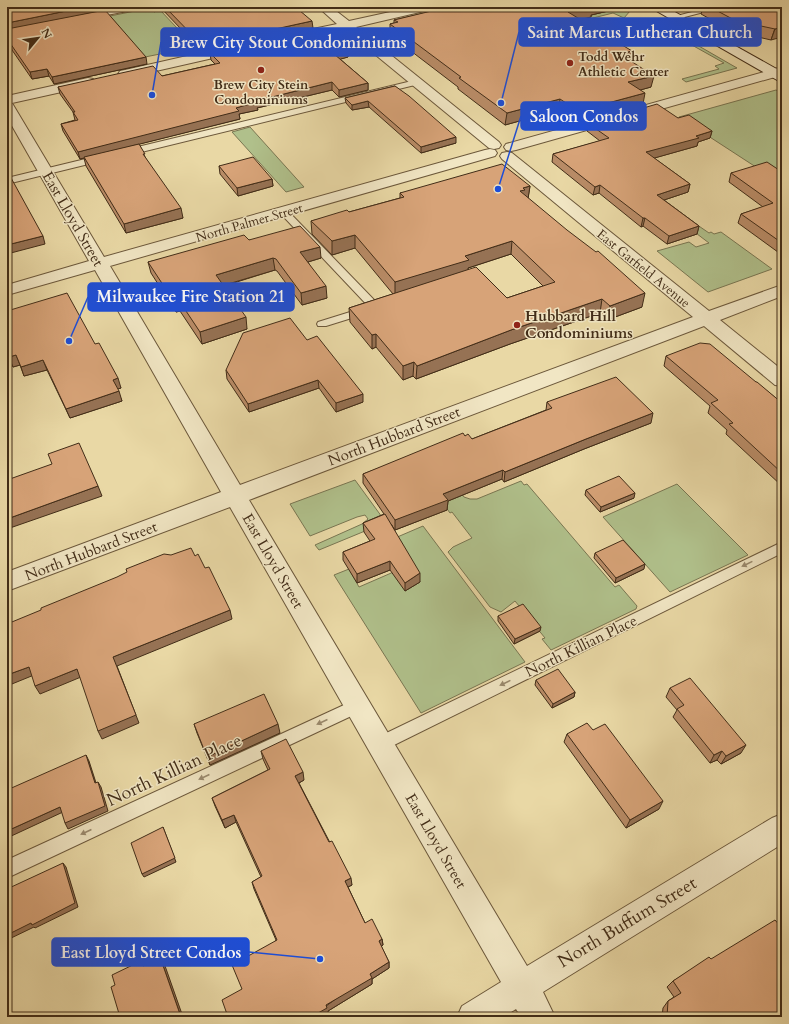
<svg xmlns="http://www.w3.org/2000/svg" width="789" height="1024" viewBox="0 0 789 1024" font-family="Cardo,serif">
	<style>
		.green { fill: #b0c08b; stroke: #797652 }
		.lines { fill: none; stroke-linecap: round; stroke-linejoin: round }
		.service-casing { stroke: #6c583b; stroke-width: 2 }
		.minor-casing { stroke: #6c583b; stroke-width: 2 }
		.secondary-casing { stroke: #422d18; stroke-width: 2 }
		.service { fill: #f1e6c4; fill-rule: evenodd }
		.minor { fill: #f1e6c4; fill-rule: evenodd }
		.secondary { fill: #f1e6c4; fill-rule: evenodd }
		.wall { fill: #b98c67; stroke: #422d18; fill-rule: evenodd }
		.shaded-wall { fill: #967254; stroke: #422d18 }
		.building { fill: #d7a378; stroke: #422d18 }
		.oneway { fill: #9a8a6e }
		.poi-dot { fill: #8f2418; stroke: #f1e6c4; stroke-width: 1.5 }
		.labels { text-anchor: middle; stroke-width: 3; stroke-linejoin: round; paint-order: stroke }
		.far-poi-label { font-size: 13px; font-weight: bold; fill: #422d18; stroke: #f1e6c4; text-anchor: start }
		.far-street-label { font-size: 13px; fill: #422d18; stroke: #f1e6c4 }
		.street-label { font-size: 15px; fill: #422d18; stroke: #f1e6c4 }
		.poi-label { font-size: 15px; font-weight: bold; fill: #422d18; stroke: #f1e6c4; text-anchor: start }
		.near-street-label { font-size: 18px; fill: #422d18; stroke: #f1e6c4 }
		.leader { fill: none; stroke: #1d4ed8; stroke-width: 1.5 }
		.callout-dot { fill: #1d4ed8; stroke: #f1e6c4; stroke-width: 1.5 }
		.callout { fill: #1d4ed8; stroke: #1d4ed8; stroke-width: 1.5 }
		.callout-label { font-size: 16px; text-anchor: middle; font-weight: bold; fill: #fff }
	</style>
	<rect width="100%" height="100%" fill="#e9d8a5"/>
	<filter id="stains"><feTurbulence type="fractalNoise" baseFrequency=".005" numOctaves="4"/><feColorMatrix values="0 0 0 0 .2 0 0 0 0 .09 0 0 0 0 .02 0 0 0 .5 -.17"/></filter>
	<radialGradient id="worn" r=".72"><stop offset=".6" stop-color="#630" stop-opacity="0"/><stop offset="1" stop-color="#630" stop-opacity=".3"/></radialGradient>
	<path class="green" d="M621,7H629L633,9L627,10L630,11L624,18L613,13L573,23L571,22L590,17L591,15L622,8Z
		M150,8L154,12L160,10L195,47L145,57L110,16Z
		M678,34L730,64L737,68L686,82L682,79L719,69L715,66L724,63L674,35Z
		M776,90L782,93V135L781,136L782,137V180L762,171L679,117Z
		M250,127L304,187L286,192L232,132Z
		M693,222L709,233L711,232L714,234L721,232L772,269L708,292L657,251L689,242L696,247L709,243L684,224Z
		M431,454L464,497L470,499H477L521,481L524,485L527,484L615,587L619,585L637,606L636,609L551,650L542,639L545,638L515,601L501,612L490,607L448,552L453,547L472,538L452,512L450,513L413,463Z
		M355,480L390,528L382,524L319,550L315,545L362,524L368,519L365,515L357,517L310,536L290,504Z
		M677,484L748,555L670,592L603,517Z
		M423,526L525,662L421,713L334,575L349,569L359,587L412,564L395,538Z"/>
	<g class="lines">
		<defs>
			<path id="service" d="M127,7H141L138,9L91,18L87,16L91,14Z
				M711,7H723L654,25L650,23Z
				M416,80H419V84L125,156L121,153L125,150Z
				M102,155L105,156L106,158L105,160L7,184V178Z
				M284,209L287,210L379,305L380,307L379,309H372L371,312L326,326H318L317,324L318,322L363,308L369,307L281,214L279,212L281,210Z
				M782,542V553L386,749L380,751L374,749L372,744L374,739Z
				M357,699L362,701L365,706L362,711L7,878V860Z"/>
			<path id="minor" d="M318,7H331L349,21L413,7H435L433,9L356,27L499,142L501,145L499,148L494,149L489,148L344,29L293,41L289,40L287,37L289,34L337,24Z
				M240,44L244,45L246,48L244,51L125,78L120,77L118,74L120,71L125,70Z
				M782,67V75L516,150L511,151L506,150L504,147L506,144Z
				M88,78L93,79L95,82L93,85L12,103L104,257L485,150L490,149L495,150L497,153L495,156L110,266L240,485L693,317L502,159L500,156L502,153L507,152L512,153L709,311L782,285V296L720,320L782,370V386L775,385L704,326L249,500L527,966L772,818L782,814V844L543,992L555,1017H521L516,1009L503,1017H457L462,1006L501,982L230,507L7,591V572L221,492L95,270L7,295V285L89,261L7,117V96Z"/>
			<path id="secondary" d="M651,7H666L782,72V81L777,80L653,9Z"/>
		</defs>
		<use href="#service" class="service-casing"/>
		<use href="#minor" class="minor-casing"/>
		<use href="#secondary" class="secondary-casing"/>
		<use href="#service" class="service"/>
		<use href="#minor" class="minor"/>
		<use href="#secondary" class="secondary"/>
	</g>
	<path class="wall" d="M7,7H119L98,12L147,64L54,84L49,76L32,79L12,50H9L7,47Z
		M160,7H298L301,9V12L313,28L203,52Z
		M445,7H625L591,15V17L580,19L630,61L651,87L640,90L643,104L576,123L559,110L505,125L458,89V87L390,35V24L394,23V20L447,8Z
		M688,7H782L771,40L758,37L747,31L737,34L701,14L703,8L693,10Z
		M348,51V57L340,59L368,83V90L339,97L332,90L257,108L258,110L239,114L240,119L139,144L146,159L183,218L126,233L86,166L84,158L80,159L63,131L61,124L75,120L73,112L60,94L58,87L162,76L215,64L211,60L210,53Z
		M395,86L456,143L421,153L369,107L352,110L346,103L345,98Z
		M678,118L712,131L710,138L698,142L697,146L654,158L690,184L688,192L664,200L699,226L697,234L667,244L643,226L641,227L599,193L593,195L552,162L553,154L600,141L587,131L589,124Z
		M219,166L272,179L273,186L238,196L220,174Z
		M782,172V255L738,223L741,214L763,207L729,182L731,173Z
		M530,186L528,198L642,307L607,320L600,313L510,344L416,379L413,376L403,380L376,347L372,349L350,322L349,308L393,294L355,248L332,255L312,234L311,221L349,212L400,198V193ZM511,254L543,286L507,298L468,270V268Z
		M249,240L321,258L308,262L327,298L302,305L277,271L275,270L224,286L247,329L202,344L180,311L176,312L151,273L148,262Z
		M307,340L363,402L336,412L319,388L249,412L227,379L226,370Z
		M95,344L121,388L117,389L122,401L70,418L47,370L24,376L20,365L13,367L7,354Z
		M666,356L756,382L782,403V486L726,434L727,430L708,413L710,406L664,366Z
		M547,402L651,423L584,449L504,482L502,479L448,501L447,510L395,530L391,524L420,582L405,591L390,570L357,583L343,560V552L370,541L364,532L363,523L384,514L363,483V474L465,436L472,439L546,410Z
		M586,490L634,498L600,512L585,495Z
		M595,553L644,569L615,583L594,558Z
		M498,616L540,631L514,644L498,621Z
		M536,680L575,692L574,697L552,708L535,685Z
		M670,688L741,753L721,764L717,760L710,763L673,717L677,710L666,697Z
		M194,724L280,733L210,765L197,733Z
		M593,730L659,809L626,828L564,742L567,734Z
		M261,751L304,780L299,783L352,885L348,887L365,923L382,939L383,945L381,946L389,962V968L372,979V984L328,1011V1013L242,989L276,940L254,889L252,882L261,877L236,822L225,828L215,806L212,798L268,770L263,759Z
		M711,959L782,1017H662L663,1008L668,1001L674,997L667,987L673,981Z"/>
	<path class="shaded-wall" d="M86,7H119L7,31V23Z
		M589,7H625L591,15V17L567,23L568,12Z
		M694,7H703V8L693,10Z
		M750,20L747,31L737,34L740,23Z
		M312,21L313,28L203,52L202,45Z
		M782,27V37L771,40L775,29Z
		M7,43H10L12,50H9Z
		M348,51V57L334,61V54Z
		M632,51L630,62L620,54Z
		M146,57L147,64L54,84L52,77Z
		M47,69L49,76L32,79L30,72Z
		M654,76L651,87L626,94L628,82Z
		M332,82V90L257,108L258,110L239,114L240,119L80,159L78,152L236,108L256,101Z
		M368,83V90L339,97V90Z
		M645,93L643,104L576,123L578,111Z
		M560,99L559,110L505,125L507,113Z
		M368,101L369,107L352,110V105Z
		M712,131L710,138L698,142L697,146L644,161L646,152L696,136Z
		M456,137V143L421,153V147Z
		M7,170L9,176L7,177Z
		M272,179L273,186L238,196L237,188Z
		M690,184L688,192L655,203L657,195Z
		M600,185L599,193L593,195L595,187Z
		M530,186L528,199L520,191L523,188Z
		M181,208L183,218L126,233L124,224Z
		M643,218H645L643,226L641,227Z
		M699,226L697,234L667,244L669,236Z
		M355,235V248L332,255V241Z
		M43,236L45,244L7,254V245Z
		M512,241L511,254L468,268V273L395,296V282L465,256Z
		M320,247L321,258L301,264L300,252Z
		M273,258L275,270L218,287L216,275Z
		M326,286L327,298L302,305L301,293Z
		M645,293L642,307L607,320L610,306Z
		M178,299L180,311L176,312L173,300Z
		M602,299L600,313L510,344L416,379L417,366L511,330Z
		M246,317L247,329L202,344L200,332Z
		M376,334V347L372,349V335Z
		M16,355L20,365L13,367L9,357Z
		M43,360L47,370L24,376L21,367Z
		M414,362L413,376L403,380V366Z
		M118,378L121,388L115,390L113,380Z
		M318,380L319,388L249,412L248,404Z
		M119,391L122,401L70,418L66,409Z
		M363,394V402L336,412V403Z
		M653,413L651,423L584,449L504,482L505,472L586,439Z
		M503,470L502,479L448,501L447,510L395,530V520L443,494Z
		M98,486L102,496L7,529V519Z
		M635,493L634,498L600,512L601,507Z
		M390,561V570L357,583V574Z
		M645,564L644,569L615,583L616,578Z
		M420,573V582L405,591V583Z
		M230,610L232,619L117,666L139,723L102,739L98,731L113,657Z
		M541,627L540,631L514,644L515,639Z
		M29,667L34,675L7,686V675Z
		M77,669L81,677L40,694L35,686Z
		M575,692L574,697L552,708L553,704Z
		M278,724L280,733L210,765L207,757Z
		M746,745L741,753L721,764L726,756Z
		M722,751L717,760L710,763L714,755Z
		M86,755L89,761L98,789L95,783Z
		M303,772L304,780L297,784L295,776Z
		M98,782L101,787L108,811L68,829L65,823Z
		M663,801L659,809L626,828L630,820Z
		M60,807L63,812L7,838V831Z
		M234,815L236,822L225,828L222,820Z
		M163,827L176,862L144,877L142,874Z
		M63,863L66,867L78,907L35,928L34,927L7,940V935Z
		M351,878L352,885L346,888L345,881Z
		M382,939L383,945L379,948V941Z
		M160,957L164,963L183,1017H181Z
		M389,962V968L372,979V984L328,1011V1013L322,1017H311L370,974Z"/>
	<path class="building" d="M7,7H86L7,23V15H8L7,14Z
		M165,7H298L301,9L299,10L312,21L202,45Z
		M448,7H589L568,12L632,51L620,54L654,76L628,82L645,93L578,111L560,99L507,113L459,78L461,77L390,24L398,22L394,20Z
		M710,7H782V27L775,29L761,26L750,20L740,23Z
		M105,10L146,57L52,77L47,69L30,72L10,43H7V29Z
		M321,29L348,51L334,54L368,83L339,90L332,82L256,101L257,102L236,108L239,111L78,152L61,124L78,120L73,112H75L58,87L153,66L162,76L220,63L210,53Z
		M395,86L409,96L456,137L421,147L368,101L352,105L345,98Z
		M657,104L678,118L689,115L712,131L696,136L699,138L646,152L690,184L657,195L699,226L669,236L645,218H643L600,185L595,187L553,154L609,138L589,124Z
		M139,144L145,154H143L181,208L124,224L84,157Z
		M253,157L272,179L237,188L219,166Z
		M767,162L782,172V243L741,214L773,203L731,173Z
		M502,164L530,186L523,188L525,190L520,191L567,230L596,252L598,251L645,293L610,306L602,299L511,330L417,366L414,362L403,366L376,334L372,335L349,308L476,267L507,298L555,282L512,241L465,256L469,260L395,282L355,235L332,241L311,221L347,210L349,212L404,197L400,193Z
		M10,176L43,236L7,245V177Z
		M300,226L320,247L300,252L326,286L301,293L276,259L273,258L216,275L246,317L200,332L178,299L173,300L148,262L244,235L249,240Z
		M67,293L95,344L99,343L118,378L113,380L119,391L66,409L43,360L21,367L16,355L9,357L7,354V311Z
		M290,318L307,340L317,336L363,394L336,403L318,380L248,404L226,370L243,333Z
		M700,343L710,344L756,382H757L782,403V473L729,424L733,423L711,403L718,400L666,356Z
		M616,377L653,413L586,439L505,472L503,470L443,494L448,500L395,520L363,474L463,433L465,436L468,434L472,439L552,408L547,402Z
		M79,443L98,486L7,519V480L52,464L48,454Z
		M619,476L635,493L601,507L586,490Z
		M385,514L420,573L405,583L390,561L357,574L343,552L375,539L363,523Z
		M623,540L645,564L616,578L595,553Z
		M191,548L195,556L198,554L205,568L209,567L230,610L113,657L136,715L98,731L77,669L35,686L29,667L7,675V624L41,610V608L117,577L127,572L126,569L164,554L171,555Z
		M523,604L541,627L515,639L498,616Z
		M558,669L575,692L553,704L536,680Z
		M690,678L746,745L726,756L722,751L714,755L677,709L684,705L670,688Z
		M264,694L278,724L207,757L194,724Z
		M587,723L593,730L605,724L663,801L630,820L567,734Z
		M286,739L303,772L295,776L329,842L332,841L351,878L345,881L365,923L372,919L382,939L379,941L389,962L370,974L372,978L326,1005L327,1008L311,1017H228L222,1000L242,989L232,965L277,940L252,882L262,876L234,815L222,820L212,798L270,769L261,751Z
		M86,755L95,783L98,782L105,806L65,823L60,807L7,831V790Z
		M163,827L175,858L142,874L131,843Z
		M63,863L75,903L32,925L31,923L7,935V889Z
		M775,920L782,928V1017H667L668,1001L681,993L673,981L709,957L711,959Z
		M160,957L181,1017H120L111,987L115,985L112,975L141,961L143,966Z"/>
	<defs><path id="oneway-solid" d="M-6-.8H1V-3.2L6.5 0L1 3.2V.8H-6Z"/></defs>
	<g class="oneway">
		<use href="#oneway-solid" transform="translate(747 564) rotate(154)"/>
		<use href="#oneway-solid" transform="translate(505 683) rotate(154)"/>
		<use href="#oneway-solid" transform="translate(322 722) rotate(155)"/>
		<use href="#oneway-solid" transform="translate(204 777) rotate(155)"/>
		<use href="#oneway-solid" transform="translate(86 832) rotate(155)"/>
	</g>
	<g class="poi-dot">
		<circle cx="570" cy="63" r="4"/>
		<circle cx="261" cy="70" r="4"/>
		<circle cx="517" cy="325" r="4"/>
	</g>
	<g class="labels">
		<g class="far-poi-label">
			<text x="578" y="61">Todd Wehr<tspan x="578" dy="15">Athletic Center</tspan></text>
			<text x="261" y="89" text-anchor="middle">Brew City Stein<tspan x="261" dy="15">Condominiums</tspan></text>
		</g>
		<g class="far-street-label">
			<text transform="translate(249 222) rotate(-16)" y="5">North Palmer Street</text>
			<text transform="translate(644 268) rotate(39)" y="5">East Garfield Avenue</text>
		</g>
		<g class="street-label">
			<text transform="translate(73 219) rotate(60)" y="5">East Lloyd Street</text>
			<text transform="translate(394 436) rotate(-21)" y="5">North Hubbard Street</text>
			<text transform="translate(91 551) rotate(-21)" y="5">North Hubbard Street</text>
			<text transform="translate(273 561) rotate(60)" y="5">East Lloyd Street</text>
			<text transform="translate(581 646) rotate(-26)" y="5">North Killian Place</text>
			<text transform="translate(436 841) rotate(60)" y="5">East Lloyd Street</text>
		</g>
		<g class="poi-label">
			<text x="525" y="321">Hubbard Hill<tspan x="525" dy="17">Condominiums</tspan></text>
		</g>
		<g class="near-street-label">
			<text transform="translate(174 770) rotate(-25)" y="6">North Killian Place</text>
			<text transform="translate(627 922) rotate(-31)" y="6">North Buffum Street</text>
		</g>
	</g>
	<path class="leader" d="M501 103L519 32M152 95L161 42M498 189L521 116M69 341L88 297M320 959L249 952"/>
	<g class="callout-dot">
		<circle cx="501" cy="103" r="4"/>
		<circle cx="152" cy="95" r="4"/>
		<circle cx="498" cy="189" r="4"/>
		<circle cx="69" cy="341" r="4"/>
		<circle cx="320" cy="959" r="4"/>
	</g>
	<g class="callout">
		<rect x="519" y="18" width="242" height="28" rx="4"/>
		<rect x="161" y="28" width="253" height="28" rx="4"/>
		<rect x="521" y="102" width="125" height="28" rx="4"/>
		<rect x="88" y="283" width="206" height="28" rx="4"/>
		<rect x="52" y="938" width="197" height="28" rx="4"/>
	</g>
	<g class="callout-label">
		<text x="640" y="38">Saint Marcus Lutheran Church</text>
		<text x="288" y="48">Brew City Stout Condominiums</text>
		<text x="584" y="122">Saloon Condos</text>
		<text x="191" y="302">Milwaukee Fire Station 21</text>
		<text x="151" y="958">East Lloyd Street Condos</text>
	</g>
	<rect width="789" height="1024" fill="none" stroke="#e9d8a5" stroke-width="24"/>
	<rect x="8" y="8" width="773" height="1008" fill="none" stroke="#422d18" stroke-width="2"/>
	<rect x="12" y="12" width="765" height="1000" fill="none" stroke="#422d18"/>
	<g transform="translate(38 38) rotate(61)" stroke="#f1e6c4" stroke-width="3" paint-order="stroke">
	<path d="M0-3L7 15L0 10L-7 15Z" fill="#422d18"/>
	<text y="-6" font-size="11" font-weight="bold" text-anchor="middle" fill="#422d18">N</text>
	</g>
	<rect width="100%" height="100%" filter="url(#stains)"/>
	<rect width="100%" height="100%" fill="url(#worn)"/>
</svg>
